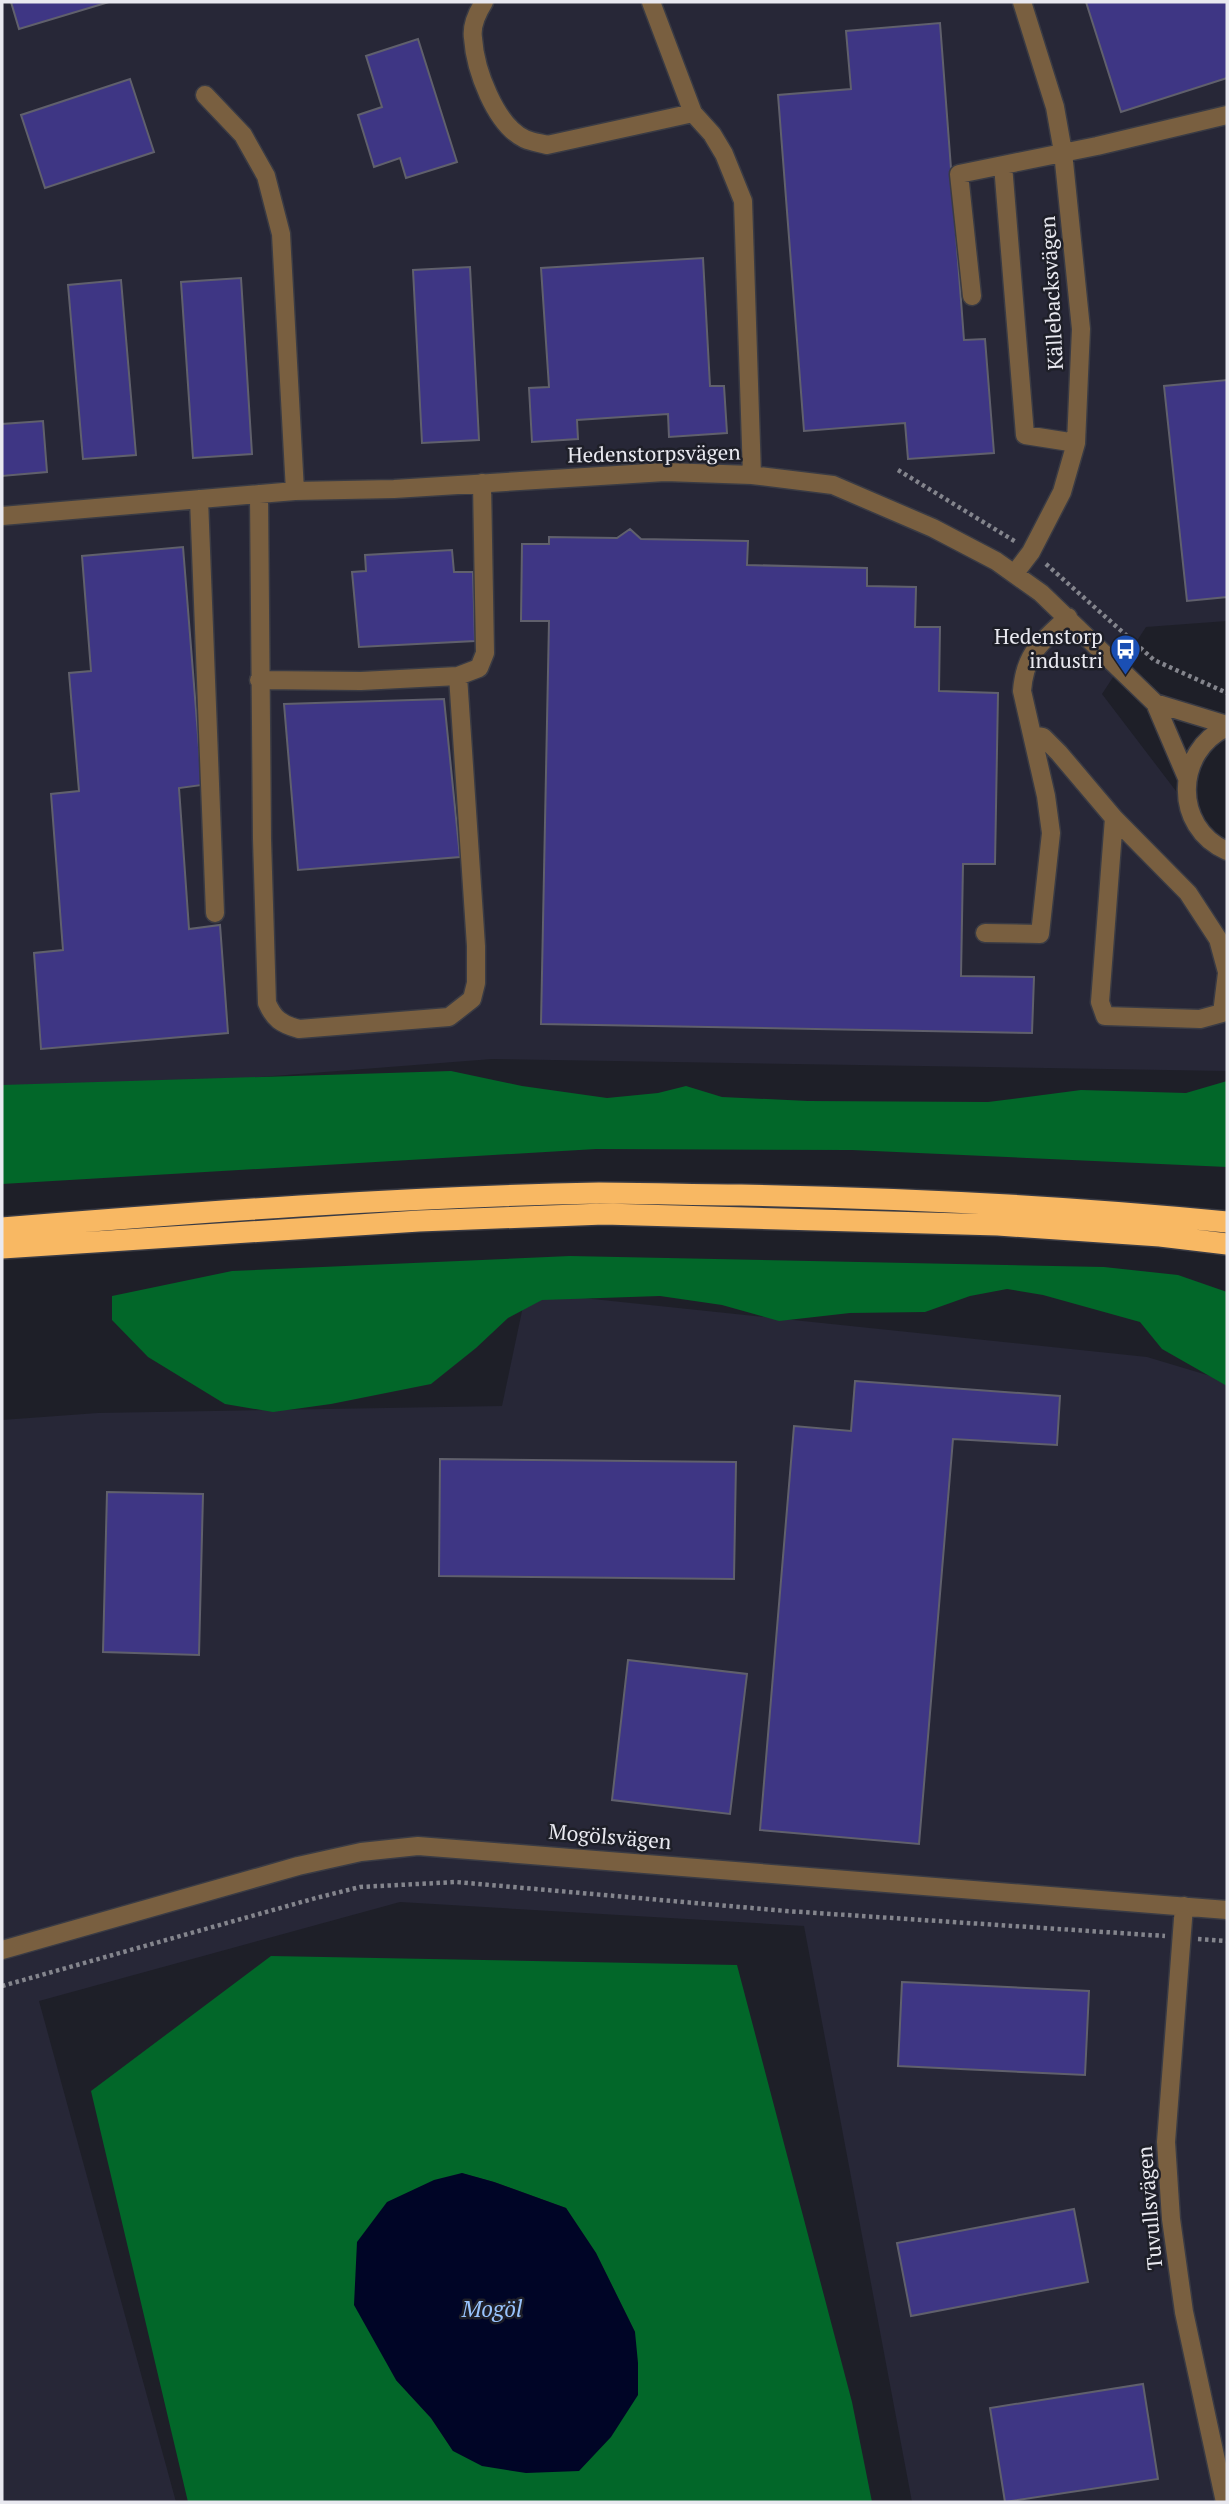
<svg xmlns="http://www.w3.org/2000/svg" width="1229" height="2504" viewBox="0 0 1229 2504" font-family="'PT Serif',serif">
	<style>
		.built { fill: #272737 }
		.forest { fill: #026729; fill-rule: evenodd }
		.water { fill: #000526 }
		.building { fill: #3e3684; stroke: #60606c; stroke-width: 2 }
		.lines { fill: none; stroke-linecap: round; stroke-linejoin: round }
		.minor-casing { stroke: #3a3b44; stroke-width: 21 }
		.highway-casing { stroke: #3a3b44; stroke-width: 24 }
		.path { stroke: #84858d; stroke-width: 4.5; stroke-dasharray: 3.5 3.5; stroke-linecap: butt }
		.minor { stroke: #795f40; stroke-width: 18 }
		.highway { stroke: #f8b863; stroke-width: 21 }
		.labels { text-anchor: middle; stroke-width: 5; stroke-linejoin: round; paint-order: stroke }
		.street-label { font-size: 21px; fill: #e9e9f0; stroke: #1e1f28 }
		.poi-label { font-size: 21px; fill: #e9e9f0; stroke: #1e1f28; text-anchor: end }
		.water-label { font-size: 23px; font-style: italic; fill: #98c3fc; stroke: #1e1f28 }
	</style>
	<rect width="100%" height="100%" fill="#1e1f28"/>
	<path class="built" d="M2,2H1227V621L1146,627L1102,694L1227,858V1071L492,1059L2,1097Z
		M526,1292L1147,1357L1227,1381V2502H912L804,1926L400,1902L39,2001L176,2502H2V1420L98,1413L502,1406Z"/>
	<path class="forest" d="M451,1071L522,1086L607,1098L658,1093L686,1086L722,1097L808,1101L988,1102L1081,1090L1186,1093L1227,1081V1167L852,1150L596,1149L2,1184V1085Z
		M570,1256L1104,1267L1178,1275L1227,1292V1386L1162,1349L1140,1322L1043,1295L1007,1289L970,1296L925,1312L850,1313L779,1321L722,1305L660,1296L542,1300L508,1318L476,1348L431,1384L331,1404L273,1412L225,1404L148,1357L112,1320V1296L232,1271Z
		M271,1956L737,1965L852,2402L872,2502H188L91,2091ZM461,2173L494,2182L566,2208L596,2253L635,2332L453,2451L431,2418L396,2380Z"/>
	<path class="water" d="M462,2173L494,2182L566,2208L596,2253L635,2332L638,2363V2395L611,2437L579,2471L526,2473L482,2466L453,2451L431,2418L396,2380L354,2305L357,2242L387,2202L434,2180Z"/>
	<path class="building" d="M11,2H109L19,29Z
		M1086,2H1227V78L1121,112Z
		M940,23L964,340L985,339L994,453L908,459L905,423L804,431L778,95L851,89L846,31Z
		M418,39L457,162L406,178L400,158L374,167L358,115L382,107L366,56Z
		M130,79L154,152L45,188L21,115Z
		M703,258L710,386H724L727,433L669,437L668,414L577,420L578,439L532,442L529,388L549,387L541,268Z
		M470,267L479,440L422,443L413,270Z
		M241,278L252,454L193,458L181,282Z
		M121,280L136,455L83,459L68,285Z
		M1227,380V597L1187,601L1164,386Z
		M43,421L47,472L2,476V424Z
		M630,529L641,539L748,541L747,565L867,568V586L916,587L915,627H940L939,691L998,693L995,864H963L961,976L1034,977L1032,1033L541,1024L549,621H521L522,544H549V537L617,538Z
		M183,547L202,785L179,788L189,929L220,925L228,1033L41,1049L34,953L63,950L51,794L79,791L69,673L91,671L82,556Z
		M452,550L454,572H473L475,641L359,647L352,572L366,571L365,555Z
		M444,699L460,857L298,870L284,704Z
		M855,1381L1060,1396L1057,1445L953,1439L919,1844L760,1830L794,1426L851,1431Z
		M440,1459L736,1462L734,1579L439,1576Z
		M107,1492L203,1494L199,1655L103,1652Z
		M628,1660L747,1674L730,1814L612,1800Z
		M902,1982L1089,1991L1085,2075L898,2066Z
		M1074,2209L1088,2282L911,2316L897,2243Z
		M1143,2384L1158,2479L1005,2502L990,2408Z"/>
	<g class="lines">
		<defs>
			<path id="minor" d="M484,2C477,13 471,25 473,38C475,69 495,125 525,139C532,142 540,143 547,145L693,113
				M651,2L693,113L712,134L724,154L743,201L752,475
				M205,95L243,135L266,176L281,234L295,491
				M972,296L959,174L1003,165
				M1076,443L1025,435L1003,165L1097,146L1227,115
				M259,494L262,839L267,1003C274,1019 281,1024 299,1029L449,1017L472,999L476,983V946L458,676L479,668L485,653L482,483
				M199,499L215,913
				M2,516L295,491L394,489L665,472L752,475L833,485L933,528L996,561L1041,593L1155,703L1187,778
				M1015,573L1031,552L1062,492L1076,443L1081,329L1063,152L1055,107L1022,2
				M259,680L361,681L458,676
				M1155,703L1227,725
				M1227,727C1175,751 1172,827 1227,851
				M1033,735L1043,737L1059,753L1114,818L1188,893L1218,939L1227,972
				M1114,818L1100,1002L1105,1016L1200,1019L1222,1013L1227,973
				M985,933L1040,934L1051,833L1046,796L1022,691C1025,652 1042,642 1068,617
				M1184,1906L1166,2142L1171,2219L1184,2312L1225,2502
				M2,1950L298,1866L361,1852L418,1846L1227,1910"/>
			<path id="highway" d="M2,1228C201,1212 399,1197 599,1193C646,1193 694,1195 741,1195C903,1198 1065,1206 1227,1222
				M2,1248L419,1221L604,1214L998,1225L1160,1236L1227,1244"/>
		</defs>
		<use href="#minor" class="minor-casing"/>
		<use href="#highway" class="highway-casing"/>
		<path class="path" d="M898,470L1016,542
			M1046,564L1154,660L1227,693
			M1198,1939L1227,1941
			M2,1986L316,1898L360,1887L456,1882L786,1911L1165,1936"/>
		<use href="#minor" class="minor"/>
		<use href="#highway" class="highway"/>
	</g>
	<defs>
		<symbol id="bus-pin" viewBox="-11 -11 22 30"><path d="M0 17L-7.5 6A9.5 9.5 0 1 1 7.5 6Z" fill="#1a4fb4" stroke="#1e1f28"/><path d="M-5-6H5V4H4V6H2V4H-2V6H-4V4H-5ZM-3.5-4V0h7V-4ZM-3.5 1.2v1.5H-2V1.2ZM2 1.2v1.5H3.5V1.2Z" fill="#fff"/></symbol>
	</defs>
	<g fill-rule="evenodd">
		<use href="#bus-pin" x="1108" y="632" width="35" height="47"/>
	</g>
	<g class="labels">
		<g class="street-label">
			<text transform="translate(1052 293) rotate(-93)" y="7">Källebacksvägen</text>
			<text transform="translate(654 454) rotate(-1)" y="7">Hedenstorpsvägen</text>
			<text transform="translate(610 1837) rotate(5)" y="7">Mogölsvägen</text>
			<text transform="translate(1150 2208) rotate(-95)" y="7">Tuvullsvägen</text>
		</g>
		<g class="poi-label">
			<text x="1103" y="644">Hedenstorp<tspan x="1103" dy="24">industri</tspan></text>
		</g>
		<g class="water-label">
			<text x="492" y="2317">Mogöl</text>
		</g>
	</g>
	<rect width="1229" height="2504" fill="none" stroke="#e9e9f0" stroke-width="7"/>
</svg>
